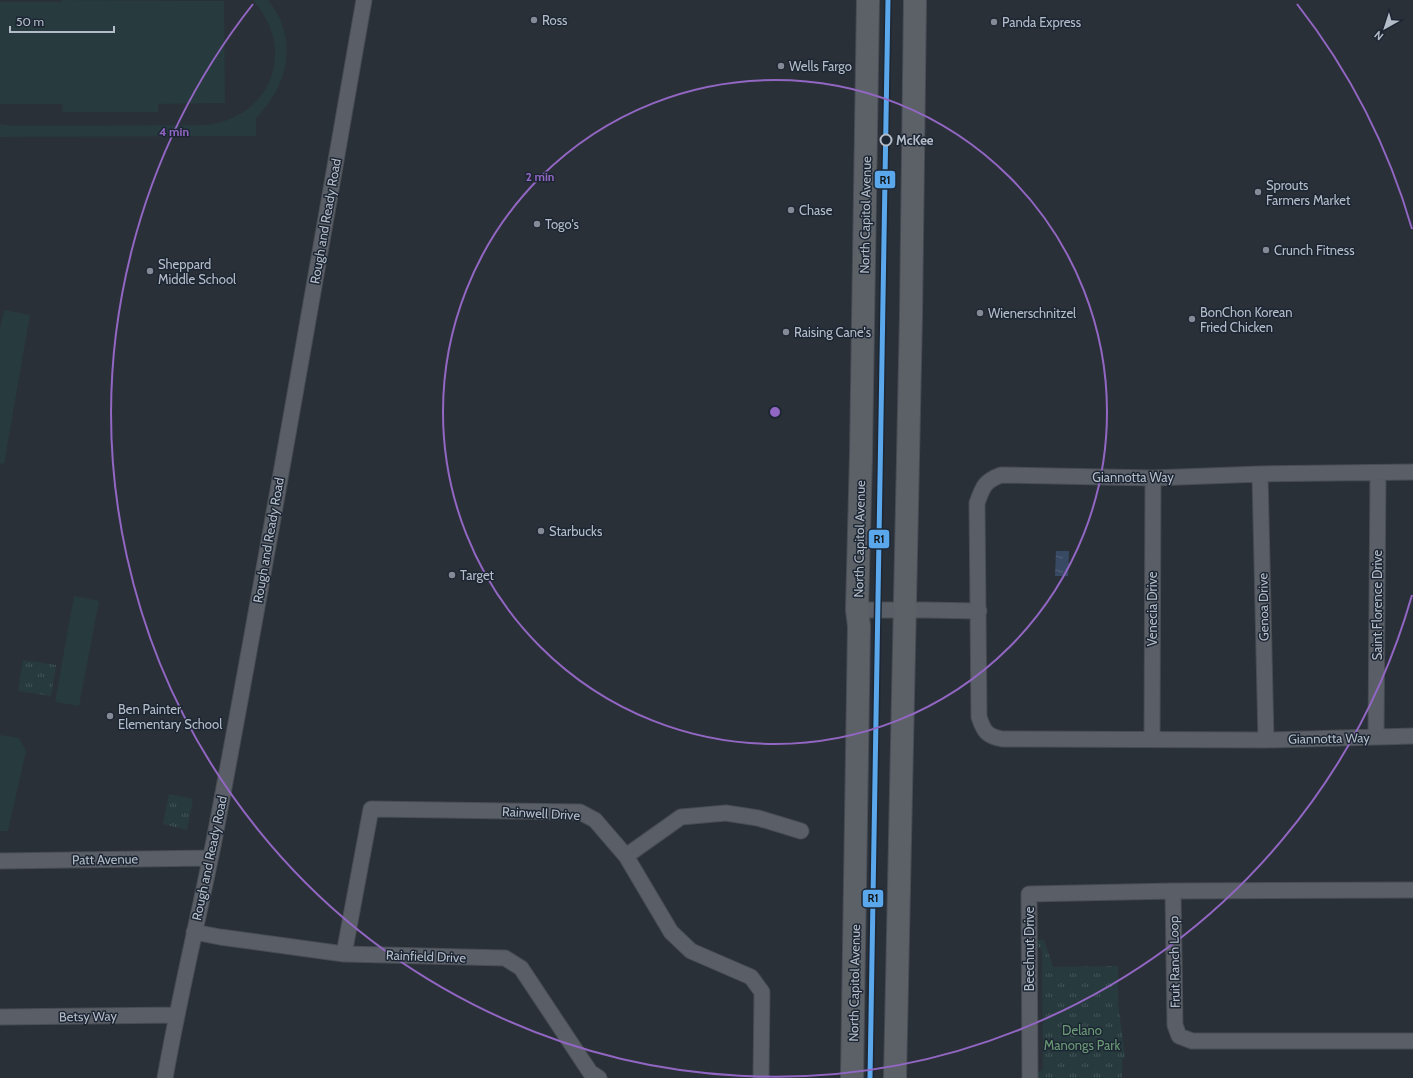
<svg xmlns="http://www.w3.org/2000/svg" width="1413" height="1078" viewBox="0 0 1413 1078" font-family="Cabin,sans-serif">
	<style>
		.park { fill: url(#park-tufts) }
		.pitch { fill: #273a3e }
		.water { fill: url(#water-ripples) }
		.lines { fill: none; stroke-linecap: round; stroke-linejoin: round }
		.minor-casing { stroke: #484c53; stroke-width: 17 }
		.primary-casing { stroke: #484c55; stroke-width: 24 }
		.minor { stroke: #5a5e66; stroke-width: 15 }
		.primary { stroke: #5c6168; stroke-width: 22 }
		.rail-1-casing { stroke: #1d2633; stroke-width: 8 }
		.rail-1 { stroke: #5aa8eb; stroke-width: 5 }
		.ring { fill: none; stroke: #9266c3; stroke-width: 2 }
		.poi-dot { fill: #848b96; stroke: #1d2633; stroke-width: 1.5 }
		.stop-dot { fill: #1d2633; stroke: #b4bcc9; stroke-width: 2 }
		.labels { text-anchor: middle; stroke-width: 3; stroke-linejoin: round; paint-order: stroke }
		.poi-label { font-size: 13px; fill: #b4bcc9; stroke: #1d2633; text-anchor: start }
		.stop-label { font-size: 13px; font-weight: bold; fill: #b4bcc9; stroke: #1d2633; text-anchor: start }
		.street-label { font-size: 13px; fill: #b4bcc9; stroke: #1d2633 }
		.park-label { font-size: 13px; fill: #6b9a76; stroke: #1d2633 }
		.centre { fill: #9266c3; stroke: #1d2633; stroke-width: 2 }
		.ring-label { font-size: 12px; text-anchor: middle; font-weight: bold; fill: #9266c3; stroke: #1d2633; stroke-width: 3; stroke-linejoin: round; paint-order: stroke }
		.line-badge { stroke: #1d2633; stroke-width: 1.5 }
		.pale-badge-label { font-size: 11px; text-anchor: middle; font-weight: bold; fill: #111 }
	</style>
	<defs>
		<pattern id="park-tufts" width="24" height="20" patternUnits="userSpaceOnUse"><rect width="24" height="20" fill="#273a3e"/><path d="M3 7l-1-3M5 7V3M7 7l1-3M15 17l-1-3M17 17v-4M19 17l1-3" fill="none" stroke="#445559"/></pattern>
		<pattern id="water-ripples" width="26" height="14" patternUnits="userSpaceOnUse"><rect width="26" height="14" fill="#384963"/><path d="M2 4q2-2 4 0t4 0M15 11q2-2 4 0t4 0" fill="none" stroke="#526178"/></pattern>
	</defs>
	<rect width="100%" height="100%" fill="#2a3038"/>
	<path class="park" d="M23,660L56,665L51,696L18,691Z
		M169,794L193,799L187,830L163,824Z
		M1036,940H1044L1053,967L1118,966V1002L1125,1058H1122V1078H1035V1075L1043,1069L1042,950L1036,946Z"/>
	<path class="pitch" d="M62,0L224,1L225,103L158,104V112H63L62,104H0V2H62Z
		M253,0H268C299,38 289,85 256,118V136L0,137V124L14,126L207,125C272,116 297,50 253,0Z
		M4,310L30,315L4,464L0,463V329Z
		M74,596L99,601L79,706L55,702Z
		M0,735L19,738L26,751L8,831H0Z"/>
	<path class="water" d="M1056,551H1069L1068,576H1055Z"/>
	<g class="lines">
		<defs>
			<path id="minor" d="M1413,472L1260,474L1153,478L1001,475C985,481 983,486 977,503L979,717C984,732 987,736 1002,739L1266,740L1413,736
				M1260,474L1266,740
				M857,610H926L979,611
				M1376,737L1378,473
				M1152,739L1153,478
				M626,856L681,817L726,813L758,818L801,831
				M0,861L210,858
				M1173,891L1175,1025L1179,1036L1192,1041H1413
				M194,932L220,937L344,954L505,958L521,968L590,1072L599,1078
				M344,954L371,809L580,812L595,820L626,856L671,932L691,951L751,977L762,992L761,1078
				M0,1017L177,1015
				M165,1078C179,998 198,920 214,841C267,561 315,280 364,0
				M1030,1078L1029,894L1173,891L1413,890"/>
			<path id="primary" d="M852,1078L859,626L857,610L861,455L868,0
				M895,1078L911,315L915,0"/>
		</defs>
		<use href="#minor" class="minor-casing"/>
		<use href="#primary" class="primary-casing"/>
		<use href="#minor" class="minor"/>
		<use href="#primary" class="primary"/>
		<defs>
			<path id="rail-1" d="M870,1078L888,0"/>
		</defs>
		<use href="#rail-1" class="rail-1-casing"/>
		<use href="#rail-1" class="rail-1"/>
	</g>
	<g class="ring">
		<circle cx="775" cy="412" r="332"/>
		<path d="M1412 595A663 663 0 1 1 253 4M1297 4A663 663 0 0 1 1412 229"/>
	</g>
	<g class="poi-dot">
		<circle cx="534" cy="20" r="4"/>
		<circle cx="994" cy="22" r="4"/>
		<circle cx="781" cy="66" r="4"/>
		<circle cx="1258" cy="192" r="4"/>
		<circle cx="791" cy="210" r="4"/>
		<circle cx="537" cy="224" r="4"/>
		<circle cx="1266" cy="250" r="4"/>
		<circle cx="150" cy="271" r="4"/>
		<circle cx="980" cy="313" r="4"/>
		<circle cx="1192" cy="319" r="4"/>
		<circle cx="786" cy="332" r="4"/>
		<circle cx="541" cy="531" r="4"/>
		<circle cx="452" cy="575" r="4"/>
		<circle cx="110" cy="716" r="4"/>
	</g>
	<circle class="stop-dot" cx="886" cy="140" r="5.5"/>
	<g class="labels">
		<g class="poi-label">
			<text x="542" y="25">Ross</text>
			<text x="1002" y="27">Panda Express</text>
			<text x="789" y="71">Wells Fargo</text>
			<text x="1266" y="190">Sprouts<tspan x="1266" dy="15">Farmers Market</tspan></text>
			<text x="799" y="215">Chase</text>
			<text x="545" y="229">Togo's</text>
			<text x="1274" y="255">Crunch Fitness</text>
			<text x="158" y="269">Sheppard<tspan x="158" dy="15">Middle School</tspan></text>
			<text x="1200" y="317">BonChon Korean<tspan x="1200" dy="15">Fried Chicken</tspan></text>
			<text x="988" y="318">Wienerschnitzel</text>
			<text x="794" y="337">Raising Cane's</text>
			<text x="549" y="536">Starbucks</text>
			<text x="460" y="580">Target</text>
			<text x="118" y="714">Ben Painter<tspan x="118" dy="15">Elementary School</tspan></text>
		</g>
		<g class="stop-label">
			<text x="896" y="145">McKee</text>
		</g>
		<g class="street-label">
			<text transform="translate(865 215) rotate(-89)" y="5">North Capitol Avenue</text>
			<text transform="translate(325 221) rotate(-80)" y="5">Rough and Ready Road</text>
			<text x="1133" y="482">Giannotta Way</text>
			<text transform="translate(859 539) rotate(-89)" y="5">North Capitol Avenue</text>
			<text transform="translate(268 540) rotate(-80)" y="5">Rough and Ready Road</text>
			<text transform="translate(1377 605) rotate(-90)" y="5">Saint Florence Drive</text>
			<text transform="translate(1263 607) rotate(-91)" y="5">Genoa Drive</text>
			<text transform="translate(1152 609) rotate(-90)" y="5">Venecia Drive</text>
			<text transform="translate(1329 738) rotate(-1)" y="5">Giannotta Way</text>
			<text transform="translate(541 813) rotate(3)" y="5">Rainwell Drive</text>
			<text transform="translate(209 858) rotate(-78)" y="5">Rough and Ready Road</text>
			<text transform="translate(105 859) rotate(-1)" y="5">Patt Avenue</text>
			<text transform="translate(1029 949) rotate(-90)" y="5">Beechnut Drive</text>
			<text transform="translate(426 956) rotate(2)" y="5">Rainfield Drive</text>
			<text transform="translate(1174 962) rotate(-91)" y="5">Fruit Ranch Loop</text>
			<text transform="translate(854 983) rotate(-89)" y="5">North Capitol Avenue</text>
			<text transform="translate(88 1016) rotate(-1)" y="5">Betsy Way</text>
		</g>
		<g class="park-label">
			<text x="1082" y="1035">Delano<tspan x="1082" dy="15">Manongs Park</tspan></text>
		</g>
	</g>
	<circle cx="775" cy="412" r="6" class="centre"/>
	<g class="ring-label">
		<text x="174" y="136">4 min</text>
		<text x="540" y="181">2 min</text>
	</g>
	<g class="line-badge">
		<rect x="874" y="170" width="22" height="19" rx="4" fill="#5aa8eb"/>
		<rect x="868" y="529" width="22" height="20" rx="4" fill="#5aa8eb"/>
		<rect x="862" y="889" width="22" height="19" rx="4" fill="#5aa8eb"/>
	</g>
	<g class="pale-badge-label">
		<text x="885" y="184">R1</text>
		<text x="879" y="543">R1</text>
		<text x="873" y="902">R1</text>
	</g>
	<g transform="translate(1385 28) rotate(219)" stroke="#1d2633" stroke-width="3" paint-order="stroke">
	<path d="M0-3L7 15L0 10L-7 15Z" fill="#b4bcc9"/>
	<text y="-6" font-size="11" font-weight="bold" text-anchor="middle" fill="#b4bcc9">N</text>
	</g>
	<path d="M10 26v6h104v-6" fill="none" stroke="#b4bcc9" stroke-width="2"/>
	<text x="16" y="26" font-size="12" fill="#b4bcc9" stroke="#1d2633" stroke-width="3" paint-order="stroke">50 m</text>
</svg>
